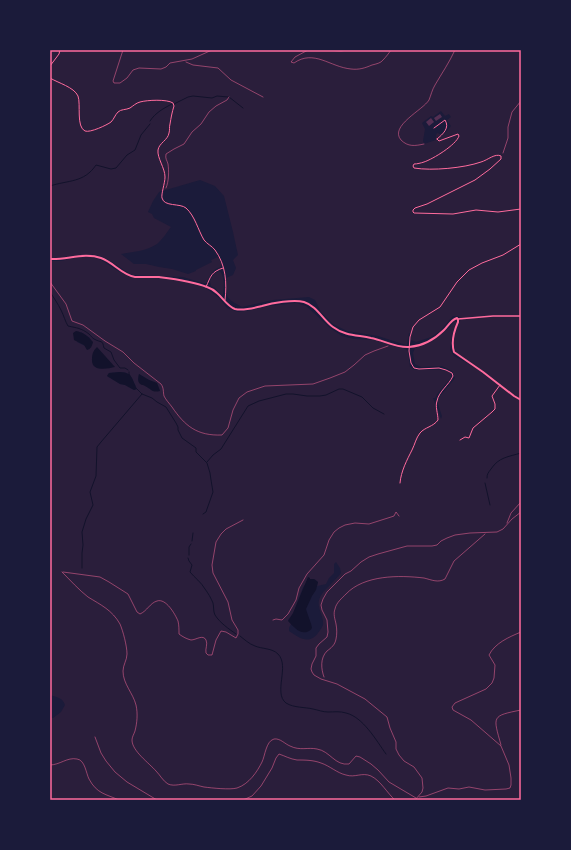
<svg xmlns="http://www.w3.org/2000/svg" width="571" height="850" viewBox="0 0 571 850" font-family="Inter,sans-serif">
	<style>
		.green { fill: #2a1e3b; fill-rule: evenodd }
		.water { fill: #12122b }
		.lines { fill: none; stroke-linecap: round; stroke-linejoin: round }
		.stream { stroke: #12122b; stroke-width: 1 }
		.building { fill: #542f53 }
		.path { stroke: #ff6b9d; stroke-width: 0.5 }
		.minor { stroke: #ff6b9d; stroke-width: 1 }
		.tertiary { stroke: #ff6b9d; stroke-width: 1.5 }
		.secondary { stroke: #ff6b9d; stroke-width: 2 }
		.neatline { fill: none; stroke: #ff6b9d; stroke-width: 1.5 }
	</style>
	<rect width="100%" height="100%" fill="#1b1b3a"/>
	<path class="green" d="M50,50H521V800H50V718H53L61,712L65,705C63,698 57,697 50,695V261H61L83,256L93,257L101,260L118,271L132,278H158L174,280L197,285L206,288L219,298L227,308L238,312L252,310L269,306L296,303L306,306L315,314L330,328L342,336L354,339L374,340L405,349L408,351L410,367L415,370H440L447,371L451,373V378L438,393L435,398H433L441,419L442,416L437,401L441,395L455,378L452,371L442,366L421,367L415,364L413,353L415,348L431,342L451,326V325L455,321L457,322L452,335L450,350L454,356L476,368L495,383L498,382L475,365L457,353C450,343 456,329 461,319L458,316H453L440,331L431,337L416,342L414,341L411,340V334L409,333L407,345H406L378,336L347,331L333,324L321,312L315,300L309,297L273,300L242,307C224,297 226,298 226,278L233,275L236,268L233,260L238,255L233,232L224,196L215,186L200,180L159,192L153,201L148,212L152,214L154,218L171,227C167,232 162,240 157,244C147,251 132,252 121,254L134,264H146L159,267L172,269L188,274L196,271V270L212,262L211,260L218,257L222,265H221V267C212,269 210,276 206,283H203L183,277L133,275C121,270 112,260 100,256C83,251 67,259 50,258ZM441,111L445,116L449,114L451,117L447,120L451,126L444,134H440L437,133L436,135V140L424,144L423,141L425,129L422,123L431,116L433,117ZM81,332L90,338L85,346L77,342ZM120,372L127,373L132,378L137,389L134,390L125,385L120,384L107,376L109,373ZM139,374L149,380L157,383L160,391C151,392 147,386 139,382L138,380ZM336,562L340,568L341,573C335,582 322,590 319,600C317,609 324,616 323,625C322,628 320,630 318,633C309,645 299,638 289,631V628L291,624L288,620L293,614L303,587L310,579H314L318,582L317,586L326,584L329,578L334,573V564Z
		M220,271C225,278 224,286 223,294L222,296L215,288L211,286L210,281L214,273Z"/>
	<path class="water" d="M76,331C83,332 89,337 93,342C92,346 91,349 87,350L84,345L74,340L73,333Z
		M97,347L115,367C107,369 91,372 92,359C92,353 94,350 97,347Z
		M120,372C134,373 131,379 137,389L134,390L125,385L120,384L107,376L109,373Z
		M139,374L149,380L157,383L160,391C151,393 152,389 145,386C144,385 143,385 142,385C137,383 138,378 139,374Z
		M308,577L310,578V579H314L318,582L316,590L312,596L306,609C307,613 312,625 312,628C311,630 309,631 307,632C299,634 293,626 288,621L293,613Z"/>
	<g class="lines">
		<path class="stream" d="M229,97L243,108
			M174,104L188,97L193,96L212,98L217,96L228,97
			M150,121C155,113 164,108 172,104
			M50,186C68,180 84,183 96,165L111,169L116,168L127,155L135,150L141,135L150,124
			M50,292C54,298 58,304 61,310C64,316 65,321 68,326C77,328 81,328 89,334C91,336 93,339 96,340C103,343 102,340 104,348L111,352L114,360L120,368H125L128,370
			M129,372V374L135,386
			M137,389L142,394L152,398L157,402L166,407L176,423L178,427V430L182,438L196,448V452L207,463L210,473L211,480L213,492L207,509L206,512L203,514
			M207,462L213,455L221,449L248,406L259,401L286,394H293L307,396H320L326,395L339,389H343L362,397L373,408L384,414
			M487,478C487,474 488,473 491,469C499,457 508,457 521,453
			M485,483L490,505
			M192,541L193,533
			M189,555V547L191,544
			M188,558L189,561L192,565L190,572C195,578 201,582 205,589C208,593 211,598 213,603C214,607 213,611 215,615C220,623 229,629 236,634
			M82,568V553L83,545L82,532L86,519L93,505L90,492L96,476L97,447L101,442L142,394
			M240,636C244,639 249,644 255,646C262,649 272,648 278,654C290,666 273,693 286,703C294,708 305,707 313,709C318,710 323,712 328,712C334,712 340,711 346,713C363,717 376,740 386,754"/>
	</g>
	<path class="building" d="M440,114L442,117L436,121L434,118Z
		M431,118L434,122L429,126L426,122Z"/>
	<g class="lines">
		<path class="path" d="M123,50L113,81L114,83H120L127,78L133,70L139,68L161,69L166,67L170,63L192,59L212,50
			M308,50L295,57L291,62L294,63C314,49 330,67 351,69C359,70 365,68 372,65C376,64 381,63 383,60C386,57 389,53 391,50
			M327,50L341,51L347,50
			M186,62L193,65L218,68L231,80L263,97
			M520,104L521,114
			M424,144C415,146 408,147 401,140C389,126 423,110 429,100C431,95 432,90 435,85C442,73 449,63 455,50
			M503,153L508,138V127L512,112L521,101
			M166,188C169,181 169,171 168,164C167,160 165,159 166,154L174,149L184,144L192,132L201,124L209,112L216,106L227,100L229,97
			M50,282L66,304L72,321L83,325L105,341L123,352L134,363L161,384C164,388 163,392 164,396C166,400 169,403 172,407C185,426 197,436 222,435L228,428L233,410L239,398L247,392L265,386L313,384L330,378L345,372L354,365L365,355L374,351L388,346
			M507,523L511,513L521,502
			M62,572C70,580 79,590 88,597C101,605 112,610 120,624C123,631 127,646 127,654C127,660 123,665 123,671C123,684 133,693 136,705C138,714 137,723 135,731C134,734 132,737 132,740C132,751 149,763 156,771C160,775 163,781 168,784C175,787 182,783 189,784C194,784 199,786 204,787C212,788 230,790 237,788C249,784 257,772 262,762C265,756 266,741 274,739C280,738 285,744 290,746C300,751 308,747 317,749C330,751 335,766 349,764L356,756L360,757L371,764L378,770L389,782L416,798
			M63,572L100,577L109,582L128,594L137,612L140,614C147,611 150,603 157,601C166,598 175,614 178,621C179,625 179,630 179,634C183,637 187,639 191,640C196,640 203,634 206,640C208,644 205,649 206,653L208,655H212L216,640L221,631L226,632L236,638L238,634V630L232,620L228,602L213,573L212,565L216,542L221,534L226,529L243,520
			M273,620L276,619L282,620L288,614L296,600L299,588L307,574L324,555L329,540L334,532L339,528L345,525L355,523L369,524L391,517L394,516L396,512L399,516
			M324,677C321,669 320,658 327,651C331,648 335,645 336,639C337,635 337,629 336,624C335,619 333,614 335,609C336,603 342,598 346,594C364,575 399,575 424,578C432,580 438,583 445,579L454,561L485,534
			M95,737L101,753L106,761L115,772L127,782L157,800
			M501,745C493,716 491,716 521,710
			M50,765C60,765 67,757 77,759C85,760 86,773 89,779C97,794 106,794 119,800
			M419,797L426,796L448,788L459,789L469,787L485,790L506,789L510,788L511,785V778L509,765L501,746L471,720L453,710L452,707L455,703L486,689L492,683L494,678L495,665L489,655C495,643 509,637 521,632
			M243,800L252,796L261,786L272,768L276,758L279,754C285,756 290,759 297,760C305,760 313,760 321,763C330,766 337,773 346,775C355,778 362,772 371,776C381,781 387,793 395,800
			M415,800L422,792L423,788L422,778L414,767L404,761L399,755L396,749V742L390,728L387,717L365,699L337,684L321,679L314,675L312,672L311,669L312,664L316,656V648L319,644L327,637L328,632L327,620L322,610L321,605L323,599L327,592L345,574L351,571L361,562L369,557L378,554L407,546H432L437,545L441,541L447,538L455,535L470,533L497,532L503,529L512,519L521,512"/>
		<path class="minor" d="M50,66L59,54L60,50
			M50,78C58,83 74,87 78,96C81,104 76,127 85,131C90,133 107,125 111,122C114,119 115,115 118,112C121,109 126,110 130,108C133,106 136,103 140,102C147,100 167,99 173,103L174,106C172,112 171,118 170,124C169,127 170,130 169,133C168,140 159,143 158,150C157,158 165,168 165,177C165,183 161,194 162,198C164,207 180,203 186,208C195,216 198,230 204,240C207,244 212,246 215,250C226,265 227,283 225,300
			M434,128L445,120C450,128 443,134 437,139
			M437,139L439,141L458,134L459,136C456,145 433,159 424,162C421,163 417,164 414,164L413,166L414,168C432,171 464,168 481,162C488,160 495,153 501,156V159L490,169L475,180L427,204L415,208L413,210V212L414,213L453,214L476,210L498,212L521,209
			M206,287C211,276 211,272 223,268
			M460,440L465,437L469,438L473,428L492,412L495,409V404L492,396L500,385
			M400,483C401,471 407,460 412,450C415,444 416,438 420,433C425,427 433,427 438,420C438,414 435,406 437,401C439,391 449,385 453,376L452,373L446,370L439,368L419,369L414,368L411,363L409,351L410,337L413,327L419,320L440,307L457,282L469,270L482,263L503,255L521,244"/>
		<path class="tertiary" d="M458,319L493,316H521"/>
		<path class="secondary" d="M50,259C67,260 84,252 101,258C113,262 122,275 135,277C143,277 151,277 159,277C175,279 192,281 207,287C210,288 214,290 217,293C223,298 227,306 235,309C244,311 253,308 262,306C272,303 294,299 304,302C317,306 323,320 333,327C345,336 358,335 371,338C383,340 396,348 409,347C422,346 435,339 444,330C448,326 451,320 457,318L458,320V322C454,331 451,342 454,352L483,372L514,396L521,400"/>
	</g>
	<rect width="571" height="850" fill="none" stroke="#1b1b3a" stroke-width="102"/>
	<rect x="51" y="51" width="469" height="748" class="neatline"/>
</svg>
